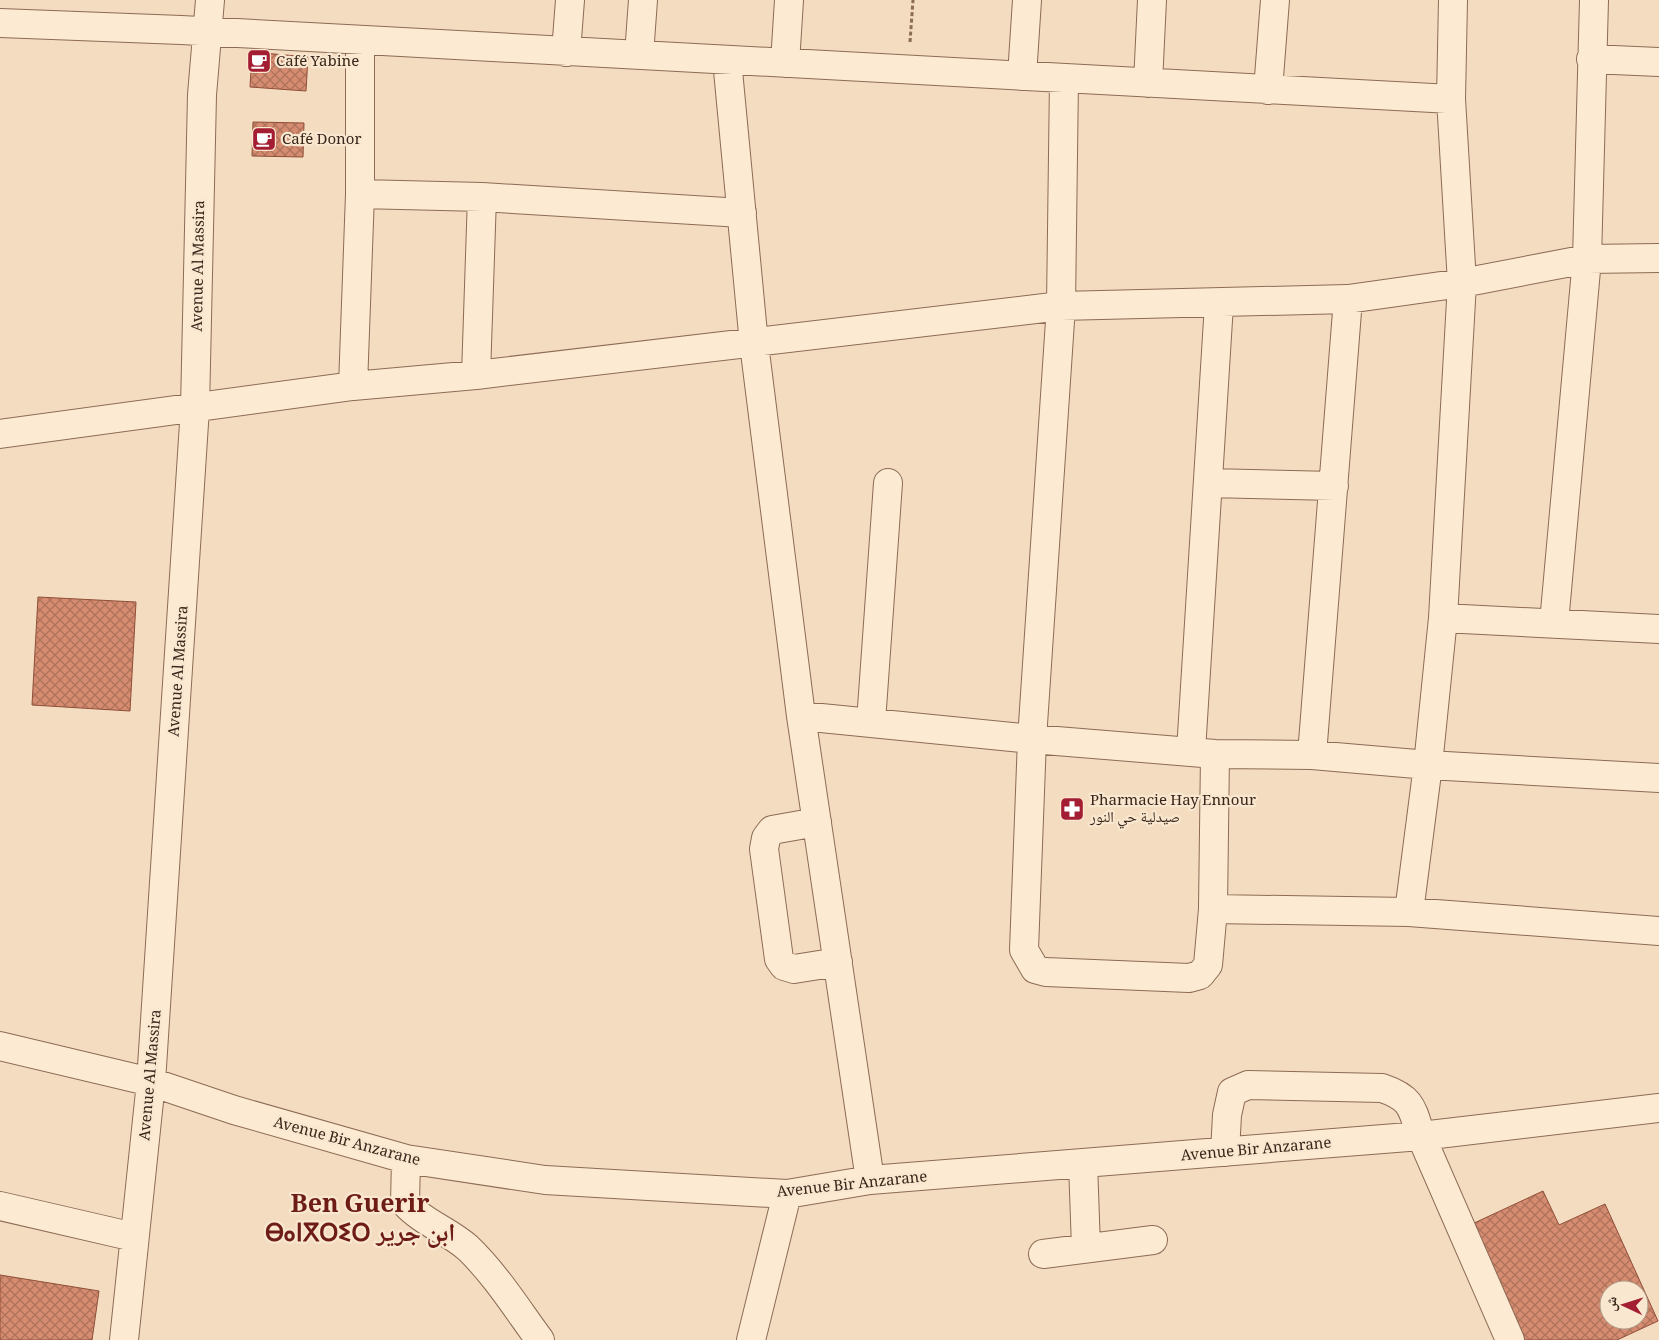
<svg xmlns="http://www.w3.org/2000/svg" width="1659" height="1340" viewBox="0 0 1659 1340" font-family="Georgia,'Noto Naskh Arabic','Noto Sans Tifinagh',serif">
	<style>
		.building { fill: url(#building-cross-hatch); stroke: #8f4e38; fill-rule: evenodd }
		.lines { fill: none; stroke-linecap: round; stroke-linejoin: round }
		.minor-casing { stroke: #8d6b55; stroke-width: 30 }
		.path { stroke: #8d6b55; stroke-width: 3; stroke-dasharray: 4 2.5; stroke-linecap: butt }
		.minor { stroke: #fcead3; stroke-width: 28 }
		.labels { text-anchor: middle; stroke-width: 4.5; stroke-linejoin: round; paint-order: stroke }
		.poi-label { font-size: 15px; fill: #3b261b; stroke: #f9e7cf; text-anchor: start }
		.street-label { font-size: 15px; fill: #3b261b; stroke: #f9e7cf }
		.town-label { font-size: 25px; font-weight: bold; fill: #6d1c16; stroke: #f9e7cf }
	</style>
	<defs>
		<pattern id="building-cross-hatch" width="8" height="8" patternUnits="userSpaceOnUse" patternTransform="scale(1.25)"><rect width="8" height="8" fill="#d58c70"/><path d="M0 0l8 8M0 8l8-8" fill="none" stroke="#ae725b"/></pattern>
	</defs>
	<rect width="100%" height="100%" fill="#f3dcbf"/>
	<path class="building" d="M252,52L308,57L306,91L250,87Z
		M253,122L304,123L303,157L252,156Z
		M38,597L136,602L130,711L32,705Z
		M1543,1191L1559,1225L1605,1204L1658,1321L1617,1340H1523L1470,1225ZM1609,1290H1639V1320H1609Z
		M0,1275L99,1291L92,1340H0Z"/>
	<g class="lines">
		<defs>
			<path id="minor" d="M0,23L181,30L1451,99
				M566,52L570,0
				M639,55L643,0
				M1591,59L1659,62
				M727,60L754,344L801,716L870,1180
				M785,63L789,0
				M1022,76L1027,0
				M1064,79L1061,306L1032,739L1024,950L1035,969L1046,972L1189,978L1200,975L1208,965L1213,909L1215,754
				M1148,83L1152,0
				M1268,90L1275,0
				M360,194L482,197L742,213
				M476,375L482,197
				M353,386L360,194V40
				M0,434L353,386L476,375L1061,306L1348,299L1462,283L1587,259L1659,258
				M1209,483L1334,486
				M1443,618L1659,629
				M1554,623L1587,259L1594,0
				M801,716L1032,739L1215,754L1312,755L1428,765L1659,778
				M871,722L888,483
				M1191,751L1219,304
				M1312,755L1348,299
				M817,822L772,830L766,838L764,849L779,959L784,966L794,969L838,962
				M1213,909L1409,912L1659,931
				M1409,912L1428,765L1443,618L1462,283L1451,99L1453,0
				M0,1046L151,1082L234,1110L406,1159L545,1180L787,1194L870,1180L1421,1136L1659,1108
				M1225,1152L1227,1115L1232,1092L1248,1085L1382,1088C1412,1098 1412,1108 1421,1136L1510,1340
				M406,1159L405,1203C422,1222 449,1231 468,1248C496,1275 517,1309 540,1340
				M1083,1163L1086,1248
				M0,1206L134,1237
				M1043,1254L1153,1240
				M124,1340L151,1082L195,408L202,95L210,0
				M751,1340L787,1194"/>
		</defs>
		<use href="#minor" class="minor-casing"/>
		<path class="path" d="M910,42L913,0"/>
		<use href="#minor" class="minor"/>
	</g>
	<defs>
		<symbol id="cafe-square" viewBox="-11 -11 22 22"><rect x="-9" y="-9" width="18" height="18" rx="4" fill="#a31e32" stroke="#f9e7cf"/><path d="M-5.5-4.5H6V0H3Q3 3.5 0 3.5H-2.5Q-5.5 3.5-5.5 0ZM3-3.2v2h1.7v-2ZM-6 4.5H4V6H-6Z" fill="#fff"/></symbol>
		<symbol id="pharmacy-square" viewBox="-11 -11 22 22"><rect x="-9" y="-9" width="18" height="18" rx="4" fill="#a31e32" stroke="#f9e7cf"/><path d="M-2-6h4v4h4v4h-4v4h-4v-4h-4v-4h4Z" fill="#fff"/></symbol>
	</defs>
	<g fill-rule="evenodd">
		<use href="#cafe-square" x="245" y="47" width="28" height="28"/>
		<use href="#cafe-square" x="250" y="125" width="28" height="28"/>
		<use href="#pharmacy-square" x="1058" y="795" width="28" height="28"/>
	</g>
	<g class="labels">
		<g class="poi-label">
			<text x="276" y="66">Café Yabine</text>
			<text x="282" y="144">Café Donor</text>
			<text x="1090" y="805">Pharmacie Hay Ennour<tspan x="1090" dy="17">صيدلية حي النور</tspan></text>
		</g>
		<g class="street-label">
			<text transform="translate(198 266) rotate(-89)" y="5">Avenue Al Massira</text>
			<text transform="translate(178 671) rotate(-86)" y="5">Avenue Al Massira</text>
			<text transform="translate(150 1075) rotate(-85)" y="5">Avenue Al Massira</text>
			<text transform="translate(347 1141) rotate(15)" y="5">Avenue Bir Anzarane</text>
			<text transform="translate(1256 1149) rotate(-5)" y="5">Avenue Bir Anzarane</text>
			<text transform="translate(852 1184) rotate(-6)" y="5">Avenue Bir Anzarane</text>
		</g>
		<g class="town-label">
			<text x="360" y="1212">Ben Guerir<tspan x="360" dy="29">ⴱⴰⵏⴳⵔⵉⵔ ابن جرير</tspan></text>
		</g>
	</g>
	<g transform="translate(1624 1305) rotate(274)"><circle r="24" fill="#f9e7cf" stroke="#ad9a87"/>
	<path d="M0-4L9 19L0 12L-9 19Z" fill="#a31e32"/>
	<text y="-8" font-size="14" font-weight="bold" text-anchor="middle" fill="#3b261b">ش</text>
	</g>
</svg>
